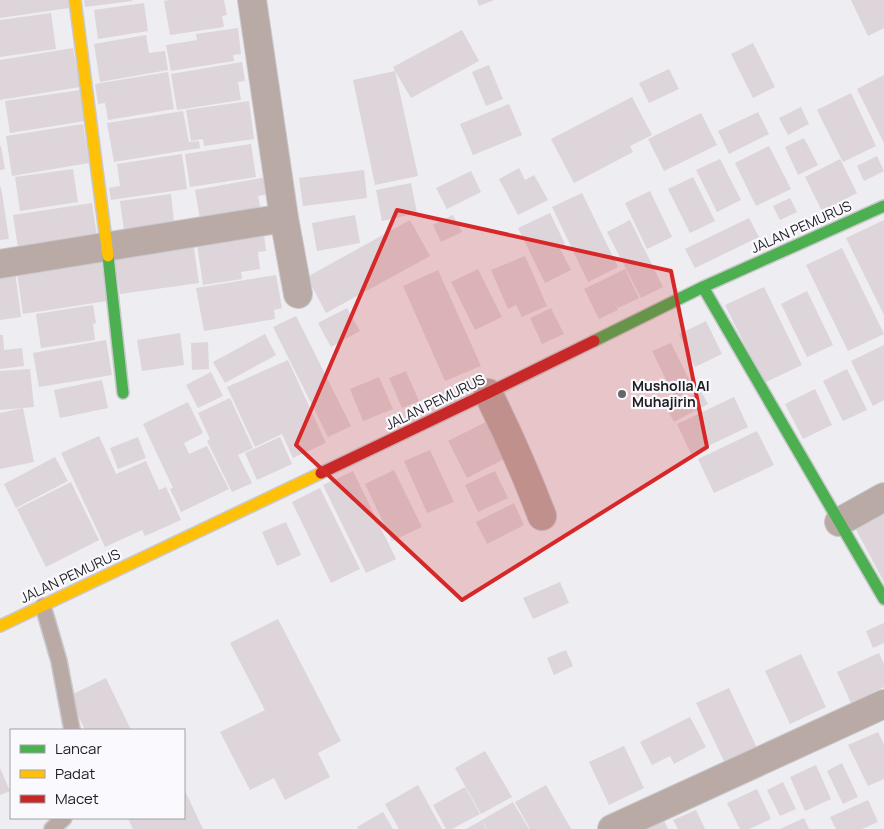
<svg xmlns="http://www.w3.org/2000/svg" width="884" height="829" viewBox="0 0 884 829" font-family="Manrope,sans-serif">
	<style>
		.building { fill: #ddd5d9 }
		.lines { fill: none; stroke-linecap: round; stroke-linejoin: round }
		.lane-casing { stroke: #c9c9cc; stroke-width: 18 }
		.street-casing { stroke: #c9c9cc; stroke-width: 30 }
		.fast-casing { stroke: #c9c9cc; stroke-width: 14 }
		.slow-casing { stroke: #c9c9cc; stroke-width: 14 }
		.jam-casing { stroke: #c9c9cc; stroke-width: 14 }
		.lane { stroke: #baaaa6; stroke-width: 15 }
		.street { stroke: #baaaa6; stroke-width: 28 }
		.fast { stroke: #4caf50; stroke-width: 11 }
		.slow { stroke: #ffc107; stroke-width: 11 }
		.jam { stroke: #c62828; stroke-width: 11 }
		.marked { fill: #d62828; fill-opacity: 0.2; stroke: #d62828; stroke-width: 4; stroke-linejoin: round }
		.poi-dot { fill: #66666a; stroke: #f9f9fe; stroke-width: 2 }
		.labels { text-anchor: middle; stroke-width: 4.5; stroke-linejoin: round; paint-order: stroke }
		.street-label { font-size: 14px; fill: #1e1e21; stroke: #f9f9fe }
		.poi-label { font-size: 14px; font-weight: bold; fill: #1e1e21; stroke: #f9f9fe; text-anchor: start }
	</style>
	<rect width="100%" height="100%" fill="#ededf2"/>
	<path class="building" d="M0,0H68L69,8L0,18Z
		M84,0H132V1L85,7Z
		M169,0H224L227,15L222,16L224,27L170,35L164,1Z
		M477,0H494L479,6Z
		M851,0H884V28L868,36Z
		M144,3L148,31L98,39L94,10Z
		M51,13L56,49L0,57V20Z
		M238,28L241,54L233,55L234,61L171,71L166,45L197,40L196,34Z
		M462,30L479,61L411,98L395,71L418,176L375,185L353,80L395,71L393,67Z
		M146,35L149,53L165,51L168,70L100,82L94,44Z
		M753,43L775,87L753,98L731,54Z
		M73,48L80,87L0,100V60Z
		M242,62L245,81L238,82L241,100L177,110L171,74Z
		M489,65L503,99L486,106L472,72Z
		M669,69L679,89L649,103L639,83Z
		M168,72L174,109L108,120L105,103L98,104L95,84Z
		M884,75V143L857,89Z
		M80,90L85,121L10,133L5,101Z
		M851,93L876,146L843,162L817,110Z
		M632,97L652,135L630,146L633,152L574,183L551,139Z
		M249,101L254,139L204,146L203,139L191,141L186,110Z
		M509,104L522,135L473,155L460,124Z
		M801,107L809,124L788,135L779,118Z
		M183,111L189,142L199,141L200,148L114,162L107,123Z
		M758,112L769,134L729,154L718,131Z
		M701,113L717,145L664,171L648,139Z
		M83,124L89,163L12,176L6,136Z
		M804,138L818,165L798,175L785,147Z
		M251,144L256,177L190,187L185,154Z
		M0,146H1L5,169L0,170Z
		M769,146L791,189L756,206L735,163Z
		M182,154L187,189L111,200L109,188L120,186L117,164Z
		M877,156L884,171L864,181L857,166Z
		M720,159L741,200L717,212L696,170Z
		M840,159L857,193L822,211L805,177Z
		M519,168L525,180L534,175L548,200L518,215L499,179Z
		M73,169L78,202L20,211L15,177Z
		M364,170L367,198L303,206L299,178Z
		M471,171L481,192L447,209L436,188Z
		M267,177L270,194L258,196L261,211L201,225L195,190Z
		M693,177L715,221L690,233L668,189Z
		M411,183L417,213L382,221L376,190Z
		M0,187H1L9,239L0,240Z
		M650,191L672,237L647,249L625,203Z
		M582,193L618,267L588,282L552,207Z
		M171,194L175,231L125,238L120,201Z
		M790,198L797,212L780,220L773,206Z
		M92,203L98,243L19,255L13,215Z
		M550,213L565,244L559,247L571,270L545,283L518,228Z
		M355,215L360,243L317,251L312,223Z
		M453,215L462,232L441,242L433,225Z
		M749,218L759,237L695,268L685,249Z
		M410,220L430,256L326,313L307,277Z
		M630,220L663,287L641,298L607,232Z
		M884,220V315L846,238Z
		M264,235L266,251L258,252L260,269L241,272L242,279L203,285L197,244Z
		M193,242L199,283L120,294L114,254Z
		M842,248L884,334L848,351L806,265Z
		M525,256L547,306L522,317L516,305L508,309L491,270Z
		M101,261L107,301L23,314L17,273Z
		M478,269L502,317L475,330L451,282Z
		M625,269L639,298L618,308L615,303L618,310L599,319L584,289Z
		M438,270L481,366L445,381L403,286Z
		M15,272L21,317L0,320V274Z
		M276,275L282,308L274,310L275,319L204,331L196,288Z
		M764,287L802,365L764,383L725,305Z
		M807,291L833,345L807,357L781,304Z
		M93,305L96,323L93,324L95,340L41,348L36,314Z
		M347,308L360,331L331,347L318,323Z
		M551,308L564,334L542,344L530,318Z
		M296,316L351,426L328,437L273,327Z
		M706,321L722,354L695,367L679,334Z
		M180,333L184,365L142,371L137,340Z
		M265,334L276,355L225,383L213,362Z
		M0,335H3L4,350L22,348L24,366L0,369Z
		M106,340L112,375L39,387L33,353Z
		M208,342L209,369L192,370L191,343Z
		M671,343L694,389L675,398L652,351Z
		M884,345V400L873,406L851,361Z
		M288,360L326,443L293,458L282,434L255,447L227,387Z
		M30,369L34,407L0,410V371Z
		M847,369L867,410L843,421L823,381Z
		M406,371L419,401L402,408L389,378Z
		M211,372L223,396L198,408L186,385Z
		M379,377L393,409L363,421L350,389Z
		M102,380L108,408L60,418L54,390Z
		M815,389L832,425L803,439L785,404Z
		M701,391L708,404L674,422L667,409Z
		M734,397L748,427L691,454L677,424Z
		M230,398L253,448L238,455L252,483L232,492L207,441L210,439L198,413Z
		M188,402L203,433L184,443L189,454L207,446L229,489L181,512L170,489L173,488L143,424Z
		M23,408L34,462L0,469V413Z
		M488,421L506,458L467,478L448,441Z
		M757,431L774,465L714,493L698,459Z
		M99,436L116,474L146,461L159,490L166,487L181,520L145,536L142,530L105,547L61,453Z
		M138,437L146,458L118,469L110,448Z
		M280,437L292,464L257,480L245,453Z
		M430,450L454,502L427,513L404,461Z
		M55,457L68,481L16,508L4,484Z
		M394,470L422,527L392,541L365,484Z
		M353,471L396,559L366,573L323,485Z
		M495,471L508,498L478,512L465,485Z
		M71,482L99,540L46,567L17,509Z
		M320,488L360,569L331,583L292,502Z
		M514,503L524,525L487,544L476,522Z
		M884,510V582L854,526Z
		M286,522L301,555L277,566L262,532Z
		M560,582L569,603L533,619L523,598Z
		M278,619L341,741L318,753L330,777L285,800L274,778L250,790L220,732L265,710L230,643Z
		M884,623V643L873,648L866,631Z
		M566,650L573,666L554,675L547,658Z
		M879,653L884,664V687L851,703L837,672Z
		M801,654L826,707L790,724L765,671Z
		M106,678L131,730H85L69,696Z
		M729,688L757,748L725,763L696,703Z
		M690,717L706,747L674,764L670,756L652,765L640,742Z
		M878,732L884,744V779L868,786L848,745Z
		M624,746L644,788L609,805L589,762Z
		M485,751L512,797L481,814L455,768Z
		M842,763L858,797L843,804L827,771Z
		M816,765L831,799L805,811L790,777Z
		M0,768L10,791L0,795Z
		M783,782L796,809L780,816L767,790Z
		M418,785L442,829H399L385,804Z
		M546,785L571,829H530L515,802Z
		M465,787L480,814L452,829H446L433,805Z
		M184,789L203,829H133L128,818H184Z
		M757,789L771,819L749,829H740L727,803Z
		M868,800L878,822L862,829H836L830,817Z
		M513,802L529,829H487L482,820Z
		M696,810L705,829H678L673,820Z
		M383,812L393,829H358L357,827Z
		M660,812L668,829H635Z
		M804,818L809,829H780Z
		M482,820L486,829H466Z"/>
	<g class="lines">
		<defs>
			<path id="lane" d="M43,606L59,661L72,730
				M52,829L64,818"/>
			<path id="street" d="M252,0L284,218L298,294
				M0,264L284,218
				M488,393C508,433 526,474 542,516
				M839,522L884,497
				M612,829L884,704"/>
			<path id="fast" d="M108,256L123,393
				M703,287L884,599
				M594,341L703,287L884,206"/>
			<path id="slow" d="M75,0L108,256
				M0,626L321,473"/>
			<path id="jam" d="M321,473L488,393L594,341"/>
		</defs>
		<use href="#lane" class="lane-casing"/>
		<use href="#street" class="street-casing"/>
		<use href="#fast" class="fast-casing"/>
		<use href="#slow" class="slow-casing"/>
		<use href="#jam" class="jam-casing"/>
		<use href="#lane" class="lane"/>
		<use href="#street" class="street"/>
		<use href="#fast" class="fast"/>
		<use href="#slow" class="slow"/>
		<use href="#jam" class="jam"/>
	</g>
	<path class="marked" d="M397,210L671,271L707,447L462,600L296,445Z"/>
	<circle class="poi-dot" cx="622" cy="394" r="5"/>
	<g class="labels">
		<g class="street-label">
			<text transform="translate(801 227) rotate(-24)" y="5">JALAN PEMURUS</text>
			<text transform="translate(435 402) rotate(-26)" y="5">JALAN PEMURUS</text>
			<text transform="translate(70 576) rotate(-25)" y="5">JALAN PEMURUS</text>
		</g>
		<g class="poi-label">
			<text x="632" y="391">Musholla Al<tspan x="632" dy="16">Muhajirin</tspan></text>
		</g>
	</g>
	<rect x="10" y="729" width="175" height="90" fill="#f9f9fe" stroke="#a1a1a6"/>
	<rect x="20" y="745" width="25" height="8" fill="#4caf50" stroke="#a1a1a6"/>
	<text x="55" y="754" font-size="15" fill="#1e1e21">Lancar</text>
	<rect x="20" y="770" width="25" height="8" fill="#ffc107" stroke="#a1a1a6"/>
	<text x="55" y="779" font-size="15" fill="#1e1e21">Padat</text>
	<rect x="20" y="795" width="25" height="8" fill="#c62828" stroke="#a1a1a6"/>
	<text x="55" y="804" font-size="15" fill="#1e1e21">Macet</text>
</svg>
